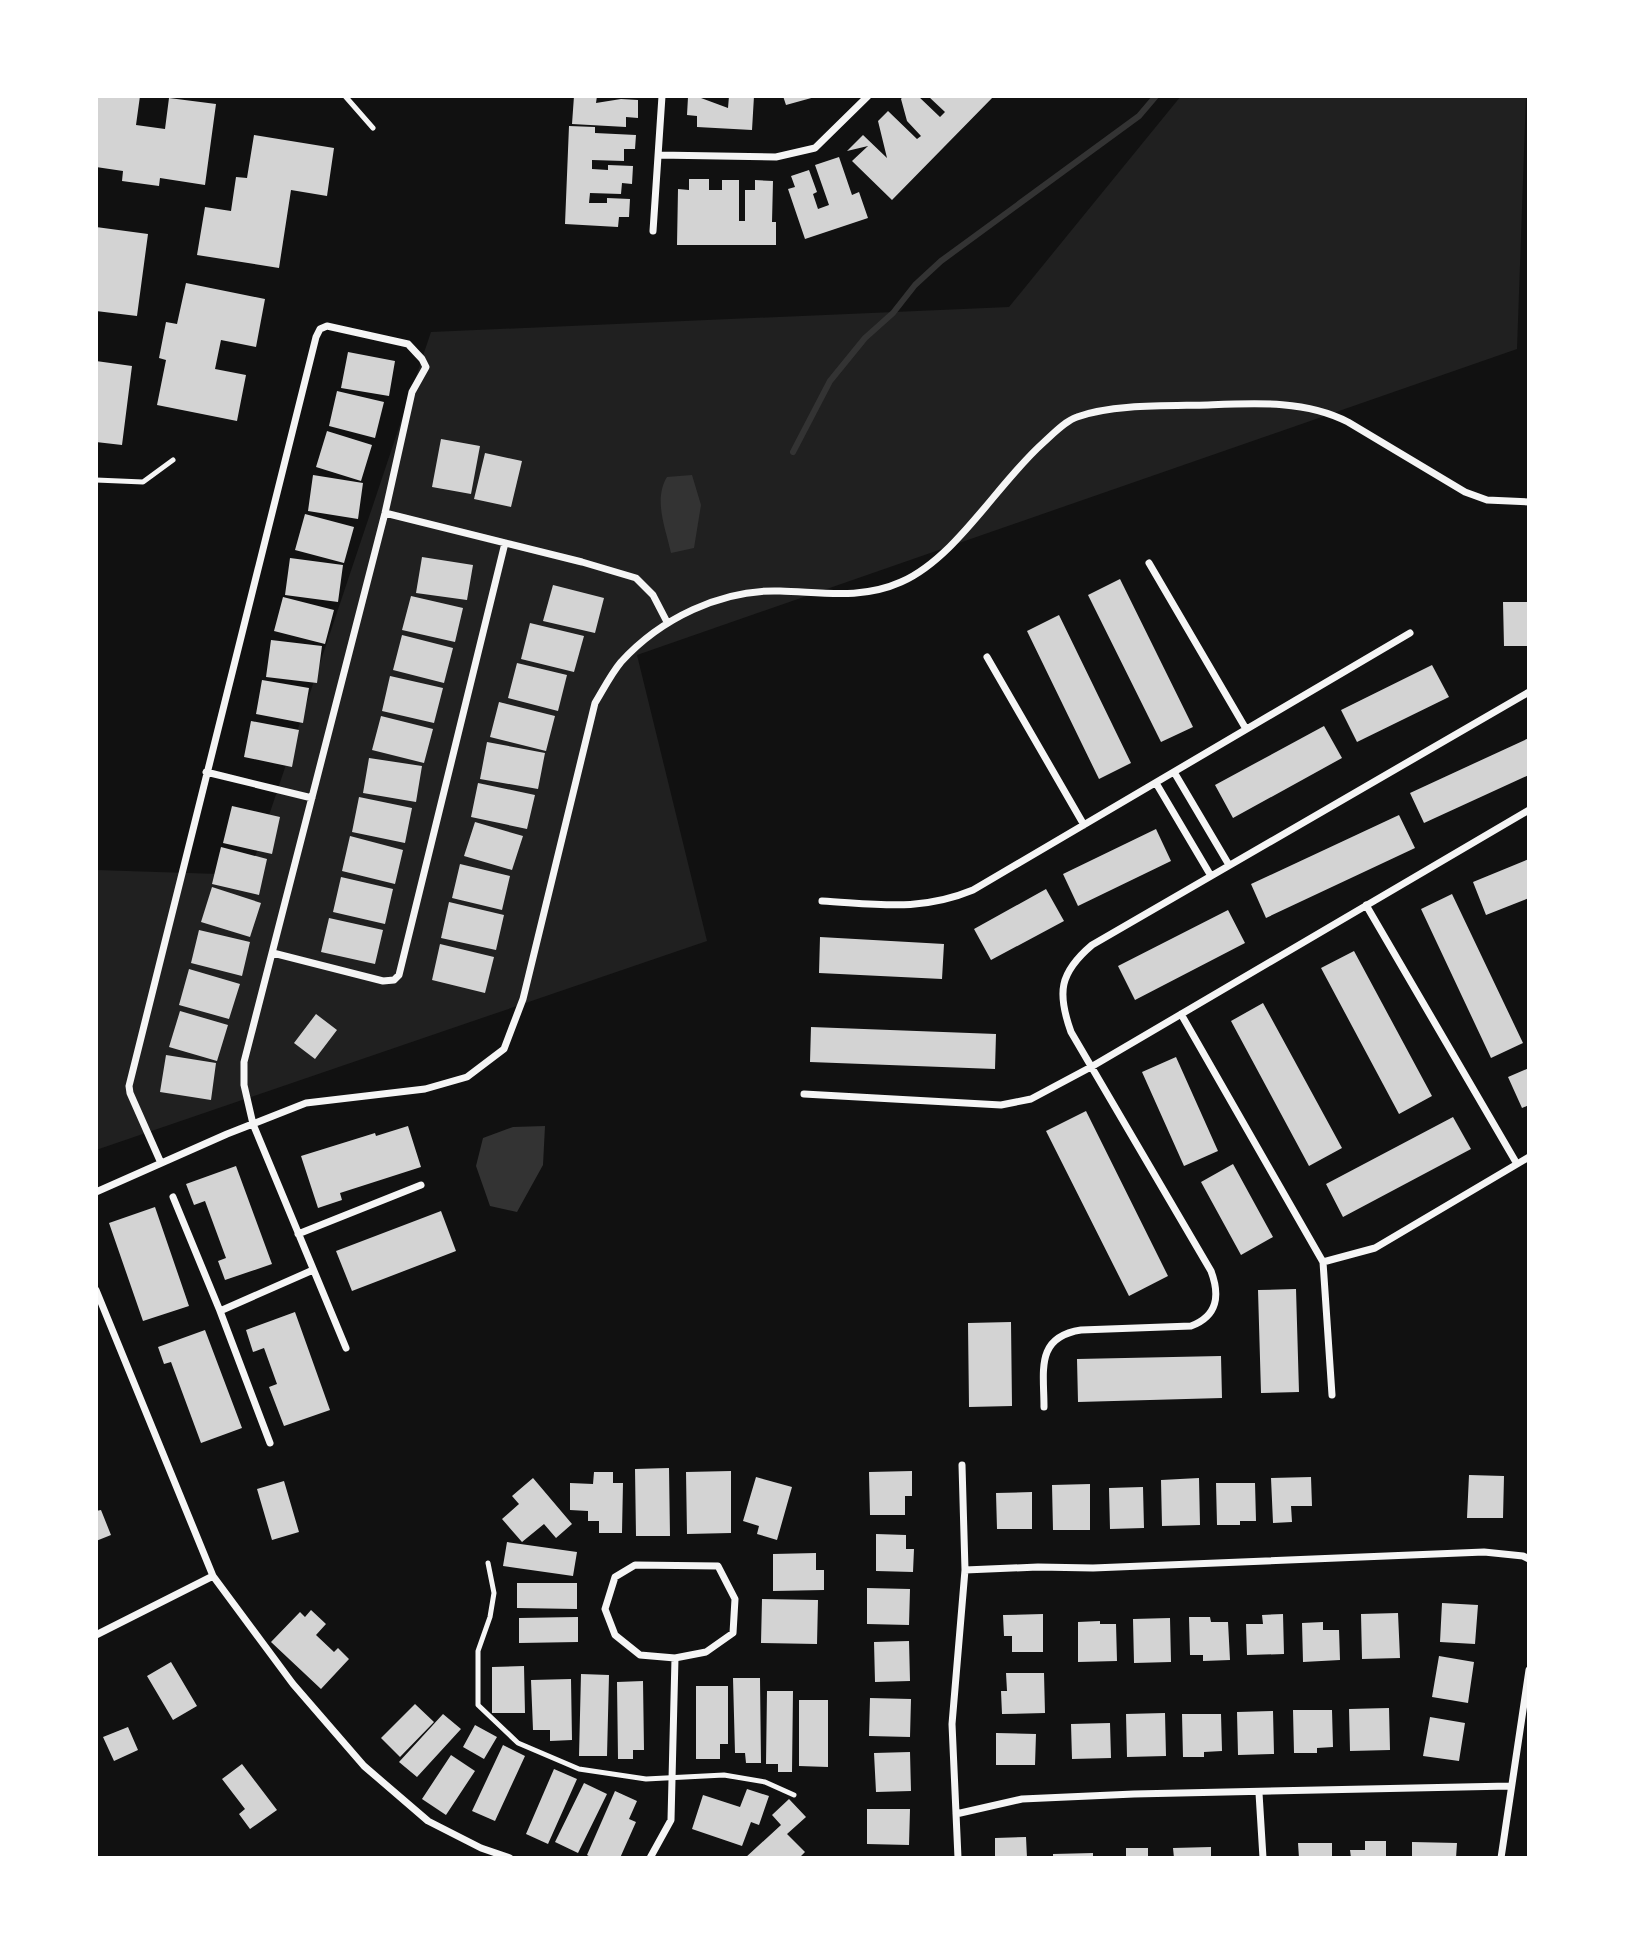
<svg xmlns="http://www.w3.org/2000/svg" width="1625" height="1954" viewBox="0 0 1625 1954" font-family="'Golos Text',sans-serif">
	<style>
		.green { fill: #202020 }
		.water { fill: #333 }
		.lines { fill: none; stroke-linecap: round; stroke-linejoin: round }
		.stream { stroke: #333; stroke-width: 6 }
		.building { fill: #d3d3d3 }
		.service { stroke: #f5f5f5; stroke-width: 5 }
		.minor { stroke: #f5f5f5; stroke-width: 7 }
	</style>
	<rect width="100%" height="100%" fill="#111"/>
	<path class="green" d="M1181,96H1526L1517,349L637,655L707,941L96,1150V870L249,875L431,332L1009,307Z"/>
	<path class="water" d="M692,475L701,505L694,548L671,553C666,529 653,500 667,477Z
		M545,1126L543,1165L517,1212L490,1206L476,1166L483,1138L513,1127Z"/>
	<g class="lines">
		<path class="stream" d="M793,452L830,381L865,338L893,313L915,285L941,261L1139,116L1156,96"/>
	</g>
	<path class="building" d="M96,96H140L136,125L165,129L169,98L216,104L205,185L160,178L159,186L122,181L123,171L96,167Z
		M574,96H597L596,103L621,99L638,100V118L626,117V127L572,124Z
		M729,96H754L752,130L697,127V116L687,115L688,97L701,98L728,108Z
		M783,96H815V97L786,105Z
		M903,96H918L940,117L945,112L928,96H994L892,200L852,161L868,146L847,151L863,135L887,158L878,121L888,111L917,139L921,136L907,121L901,99Z
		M569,126L595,127V133L636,135L635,149H624V161L592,160V169L608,170V165L633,166L632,184L622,183L621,194L590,193L589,203H607V198L630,199L629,217H619L618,227L565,224Z
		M254,135L334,148L327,196L291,190L279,268L197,255L205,207L231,211L236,177L247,178Z
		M839,157L852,195L859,192L868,218L805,239L788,189L795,187L791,176L809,170L817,192L813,194L818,209L829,205L815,165Z
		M689,179H709V190H722V180H739V221H745V190H755V180L773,181L772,222H776V245H677L678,189L689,190Z
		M96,227L148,234L137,316L96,311Z
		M186,283L265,299L256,347L221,340L215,369L246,375L237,421L157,405L166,360L159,358L166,322L177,324Z
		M348,352L395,361L389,396L341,388Z
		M96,361L132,366L122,445L96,442Z
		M337,391L384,402L375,438L329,426Z
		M327,431L372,445L361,481L316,467Z
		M441,439L480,446L471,494L432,487Z
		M485,453L522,461L511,507L474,499Z
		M313,475L363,483L358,519L308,511Z
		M305,514L354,527L344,563L295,550Z
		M422,557L473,565L467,600L416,593Z
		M290,558L343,565L338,602L285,595Z
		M1120,579L1193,727L1161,742L1088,595Z
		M553,585L604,598L595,633L543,621Z
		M411,596L463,608L455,642L402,630Z
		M283,597L334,610L325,644L274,631Z
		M1503,602H1529V646H1504Z
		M1059,615L1131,763L1099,779L1027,631Z
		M530,623L584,636L574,672L521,659Z
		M402,635L453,648L444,683L393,670Z
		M271,640L322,646L317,683L266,677Z
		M517,663L567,675L558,711L508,698Z
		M1432,665L1449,697L1357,742L1341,710Z
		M390,676L443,688L434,723L382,711Z
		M262,680L309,688L303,723L256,714Z
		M499,702L555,716L546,751L490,737Z
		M381,716L433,729L424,763L372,750Z
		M251,721L299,730L292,767L244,757Z
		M1324,726L1342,758L1233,818L1215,785Z
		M1529,738V775L1424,823L1410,793Z
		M487,742L545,753L538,789L480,779Z
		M369,758L422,766L416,802L363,793Z
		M478,783L535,795L527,829L471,817Z
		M359,797L412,808L405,843L352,832Z
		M232,806L280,817L272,854L223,843Z
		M1399,815L1415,848L1266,918L1251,884Z
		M475,822L523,836L512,870L464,856Z
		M1156,829L1171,861L1078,906L1063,874Z
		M350,836L403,850L395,884L342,871Z
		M221,847L267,859L259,895L212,884Z
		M1529,859V898L1486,915L1473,882Z
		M460,864L510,876L502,910L452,898Z
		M341,877L393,889L385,924L333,912Z
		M212,887L261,903L250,937L201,922Z
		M1046,889L1064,921L991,960L974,929Z
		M1452,894L1523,1043L1491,1058L1421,909Z
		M449,902L504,915L496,950L441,938Z
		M1228,910L1245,943L1135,1000L1118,966Z
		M329,918L383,930L375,964L321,952Z
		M199,930L250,942L242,976L191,963Z
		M820,937L944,944L942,979L819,973Z
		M440,944L494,957L485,993L432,980Z
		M1354,951L1432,1096L1399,1114L1321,968Z
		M189,969L240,984L229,1019L179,1005Z
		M1263,1003L1342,1148L1309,1166L1231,1021Z
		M180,1011L228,1025L217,1061L169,1047Z
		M316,1014L337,1030L315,1059L294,1043Z
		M811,1027L996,1034L995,1069L810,1062Z
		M166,1055L216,1063L211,1100L160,1092Z
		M1176,1057L1218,1151L1184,1166L1142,1072Z
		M1529,1068V1105L1522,1108L1508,1077Z
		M1086,1111L1168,1276L1129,1296L1046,1131Z
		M1453,1117L1471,1149L1343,1217L1326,1184Z
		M408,1126L421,1167L340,1193L342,1200L318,1208L301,1156L375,1133L376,1136Z
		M1233,1164L1273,1237L1241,1255L1201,1182Z
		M236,1166L272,1264L225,1280L218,1261L226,1258L205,1201L194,1205L186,1184Z
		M155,1207L189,1306L143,1321L109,1223Z
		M441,1211L456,1251L352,1291L336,1251Z
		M1296,1289L1299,1392L1261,1393L1258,1290Z
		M295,1312L330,1410L284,1426L269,1387L277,1384L264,1348L253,1352L246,1330Z
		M1011,1322L1012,1406L969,1407L968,1323Z
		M205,1330L242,1428L201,1443L171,1362L164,1364L158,1347Z
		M1221,1356L1222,1398L1078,1402L1077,1359Z
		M669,1468L670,1536H636L635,1469Z
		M731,1471V1533L687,1534L686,1472Z
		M912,1471V1496H905V1515H870L869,1472Z
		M594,1472H613V1483H623L622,1533H599V1521H588V1511L570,1510V1483L593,1484Z
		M1469,1475L1504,1476L1503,1518H1467Z
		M756,1477L792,1487L777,1540L757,1534L759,1526L743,1521Z
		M1311,1477L1312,1506H1291L1292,1522L1273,1523L1271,1478Z
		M533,1478L572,1524L556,1538L544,1524L522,1542L502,1519L519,1504L512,1496Z
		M1199,1478L1200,1525L1162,1526L1161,1480Z
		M284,1481L299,1532L272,1540L257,1489Z
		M1216,1483H1255L1256,1521H1240V1525H1217Z
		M1090,1484V1530H1053L1052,1485Z
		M1143,1487L1144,1528L1110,1529L1109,1488Z
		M1032,1492V1529H997L996,1493Z
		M101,1510L111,1535L96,1541V1511Z
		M876,1534L906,1535V1549H914L913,1572L876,1571Z
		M507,1542L577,1552L573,1576L503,1566Z
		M816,1553V1570H824V1590L773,1591V1554Z
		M517,1583H577V1609L517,1608Z
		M867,1588L910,1589L909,1625L867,1624Z
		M762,1599L818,1600L817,1644L761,1643Z
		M1442,1603L1478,1605L1475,1644L1440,1642Z
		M311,1610L326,1624L316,1635L334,1652L338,1648L349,1659L321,1689L271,1642L300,1612L305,1617Z
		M1398,1613L1400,1658L1362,1659L1361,1614Z
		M1043,1614V1652H1012V1636H1004L1003,1615Z
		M1283,1614L1284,1654L1247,1655L1246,1624H1263L1262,1615Z
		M578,1617V1642L519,1643V1618Z
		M1189,1617H1210L1211,1622H1228L1230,1660L1203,1661V1655H1190Z
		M1170,1618L1171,1662L1134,1663L1133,1619Z
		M1100,1621V1624H1116L1117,1661L1078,1662V1622Z
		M1323,1622V1630H1339L1340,1660L1303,1662L1302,1623Z
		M909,1641L910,1681L875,1682L874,1642Z
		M1439,1656L1474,1662L1468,1703L1432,1697Z
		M171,1662L197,1706L173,1720L147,1676Z
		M524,1666L525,1713H492V1667Z
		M1006,1673H1044L1045,1713L1002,1714L1001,1691H1007Z
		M581,1674L609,1675L607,1756H579Z
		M733,1678H760L761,1763H746L745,1753H735Z
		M571,1679L572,1740L550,1741V1730H533L531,1680Z
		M643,1681L644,1750H633V1759H618L617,1682Z
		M696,1686H728V1744H720V1759H696Z
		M767,1691H793L792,1772H778V1764H766Z
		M870,1698L911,1699L910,1737L869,1736Z
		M799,1700H828V1767L799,1766Z
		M415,1704L434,1722L400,1757L381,1738Z
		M1389,1708L1390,1750L1350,1751L1349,1709Z
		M1293,1710H1332L1333,1747L1317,1748V1753H1294Z
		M1273,1711L1274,1754L1238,1755L1237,1712Z
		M1165,1713L1166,1756L1127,1757L1126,1714Z
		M443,1714L461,1729L417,1777L399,1762Z
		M1182,1714H1221L1222,1751L1204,1752V1757H1183Z
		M1430,1717L1465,1723L1459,1761L1423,1756Z
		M1110,1723L1111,1758L1072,1759L1071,1724Z
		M475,1725L497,1737L484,1759L463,1747Z
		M128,1727L138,1750L114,1761L103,1737Z
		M996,1733L1036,1734L1035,1765H996Z
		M503,1745L525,1756L495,1821L472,1811Z
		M910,1752L911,1791L876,1792L874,1753Z
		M451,1755L475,1771L446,1815L422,1799Z
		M242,1764L277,1810L250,1829L239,1814L245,1809L222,1779Z
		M554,1769L577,1779L548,1844L526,1834Z
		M584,1783L607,1794L578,1853L555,1842Z
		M747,1789L769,1796L759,1825L751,1822L742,1846L692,1829L703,1795L740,1807Z
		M615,1791L637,1801L629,1819L636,1822L620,1858H592L587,1855Z
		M789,1799L806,1817L787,1834L805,1852L799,1858H745L781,1825L772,1815Z
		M867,1809H910L909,1845L867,1844Z
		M1026,1837L1027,1858H995V1838Z
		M1365,1841H1386V1858H1351L1350,1850H1365Z
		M1412,1842L1457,1843L1456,1858H1412Z
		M1298,1843H1332V1858H1299Z
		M1211,1847V1858H1174L1173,1848Z
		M1126,1848H1148V1858H1126Z
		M1093,1853V1858H1053V1854Z"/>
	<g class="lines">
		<path class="service" d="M345,96L373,128
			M96,480L143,482L173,460
			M488,1563L494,1593L490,1617L478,1651V1705L518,1743L579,1769L646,1779L724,1775L765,1782L794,1795"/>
		<path class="minor" d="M658,155L776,157L815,148L868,96
			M653,231L662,96
			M385,513L582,562L636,578L653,595L667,622
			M1149,563L1246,729
			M987,657L1084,825
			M206,772L312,798
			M1174,772L1229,865
			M1156,783L1211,876
			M822,901C878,904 920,912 973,890L1410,633
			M1366,905L1517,1164
			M273,953L383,981L394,980L399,975L505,543
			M1181,1014L1323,1262L1332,1395
			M804,1094L1001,1105L1031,1099L1091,1067L1529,810
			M161,1163L130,1093L129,1086L316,337L320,329L327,326L408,344L422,359L426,367L412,392L385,513L244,1062V1085L253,1124L346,1348
			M96,1192L227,1134L306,1103L425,1089L467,1077L504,1049L523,999L595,703C603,690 611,674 621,662C660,619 721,589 780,591C821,592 861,600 901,582C956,558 997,484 1043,443C1053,434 1065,421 1077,417C1113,404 1169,406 1208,405C1255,403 1306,400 1348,422L1465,492L1487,500L1529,502
			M173,1197L220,1311L270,1443
			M298,1234L421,1185
			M1323,1262L1375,1248L1529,1157
			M96,1290L213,1576L293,1684L364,1766L428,1821L481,1848L510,1858
			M220,1311L313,1270
			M1044,1407C1044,1371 1035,1337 1081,1330L1191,1326C1218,1316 1220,1295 1211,1271L1071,1032C1057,993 1059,973 1092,945L1529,692
			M962,1465L965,1570
			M635,1565L718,1566L735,1599L733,1633L706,1652L675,1658L640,1655L615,1635L605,1609L615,1577Z
			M96,1635L213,1576
			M1259,1793L1263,1858
			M956,1814L1022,1799L1134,1794L1510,1786
			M650,1858L671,1820L675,1658
			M958,1858L952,1724L965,1570L1038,1567L1093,1568L1484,1552L1523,1556L1529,1559
			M1501,1858L1529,1670"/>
	</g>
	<rect width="1625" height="1954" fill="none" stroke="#ffffff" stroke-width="196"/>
</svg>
